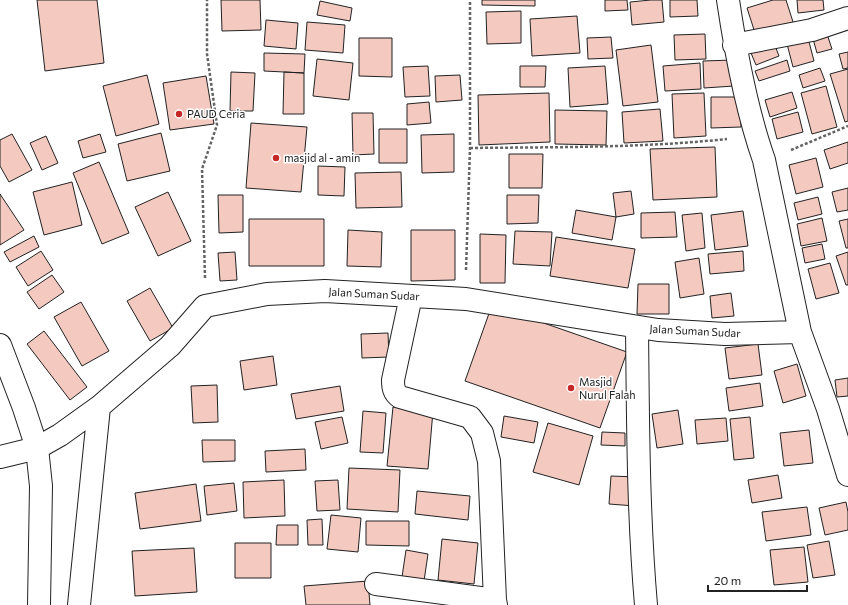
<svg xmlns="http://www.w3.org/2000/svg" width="848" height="605" viewBox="0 0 848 605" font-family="Commissioner,sans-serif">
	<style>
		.building { fill: #f3c9c0; stroke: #222 }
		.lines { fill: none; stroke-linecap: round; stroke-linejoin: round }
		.minor-casing { stroke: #222; stroke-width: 24 }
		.major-casing { stroke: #222; stroke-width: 24 }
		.path { stroke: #646464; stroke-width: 2.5; stroke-dasharray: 3 2; stroke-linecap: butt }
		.minor { stroke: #fff; stroke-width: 22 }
		.major { stroke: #fff; stroke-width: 22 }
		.poi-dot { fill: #c62828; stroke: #fff; stroke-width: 1.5 }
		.labels { text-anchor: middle; stroke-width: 3; stroke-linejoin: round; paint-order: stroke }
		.poi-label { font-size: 11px; fill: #222; stroke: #fff; text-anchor: start }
		.street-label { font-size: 11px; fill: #222; stroke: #fff }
	</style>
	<rect width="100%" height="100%" fill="#fff"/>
	<path class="building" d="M37,0H97L104,63L45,71Z
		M221,0H260L261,30L222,31Z
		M482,0H535V6L482,5Z
		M605,0H627L628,10L605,11Z
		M651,0H662L664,22L632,25L630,2Z
		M670,0H697L698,16L670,17Z
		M773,0H786L794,25L756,36L747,8Z
		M797,0H823L824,10L798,13Z
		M320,1L352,8L350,21L317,15Z
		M521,11V43L487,44L486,12Z
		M577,16L580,53L532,56L530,19Z
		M266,20L298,23L296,49L264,46Z
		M307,22L345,25L343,53L305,50Z
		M705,34L706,59L675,60L674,35Z
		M827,34L832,49L817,53L813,39Z
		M611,37L613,58L588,59L587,38Z
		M359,38H392V77L359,76Z
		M808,38L814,61L793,67L787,44Z
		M774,43L779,56L756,65L751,53Z
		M651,45L658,102L623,106L616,50Z
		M848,52V68L843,69L839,54Z
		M264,53L305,54L304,73L264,71Z
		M317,59L353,63L349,100L313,96Z
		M733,60L734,86L704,88L703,61Z
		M787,60L790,71L759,81L755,71Z
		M700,63L701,89L665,91L663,66Z
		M428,66L430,96L405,97L403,67Z
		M520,66H546L545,87H520Z
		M605,66L608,104L570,107L568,68Z
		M820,68L825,81L803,88L799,75Z
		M848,69V121L845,122L830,74Z
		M231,72L255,73L253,111H230Z
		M284,72L304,73V114H283Z
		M147,75L159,124L116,136L103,86Z
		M460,75L462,100L436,102L435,76Z
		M206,76L214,124L170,130L163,83Z
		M826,86L837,127L812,134L801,93Z
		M792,92L797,108L770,117L765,100Z
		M549,93L550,142L479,145L478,95Z
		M704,93L706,136L674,138L672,94Z
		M711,97H741V127L711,128Z
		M429,102L431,123L407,125V104Z
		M660,109L663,141L624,143L622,112Z
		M555,110L607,111L606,145L555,144Z
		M798,112L803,132L777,139L772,119Z
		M352,113H373L374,154L353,155Z
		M251,123L307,127L301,192L246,188Z
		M379,129H407V163H379Z
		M161,133L170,171L127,181L118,144Z
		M12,134L32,170L9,182L0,166V140Z
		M100,134L106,152L83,158L78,141Z
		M454,134V172L422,173L421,135Z
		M46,136L58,163L42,170L30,143Z
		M848,142V163L830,169L824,150Z
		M715,147L717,197L653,200L650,149Z
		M509,154H543L542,188H509Z
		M816,158L823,187L796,194L789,165Z
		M99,162L129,233L102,244L73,173Z
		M318,166L345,167L344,196L318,195Z
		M401,172L402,207L356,208L355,173Z
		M72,182L82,225L44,235L33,192Z
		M848,188V210L837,212L832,192Z
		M631,191L634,214L616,217L613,193Z
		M168,192L191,241L158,256L135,207Z
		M0,194L24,230L0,245Z
		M218,195H243V232L219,233Z
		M507,195H539L538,223L507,224Z
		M818,197L822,214L798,220L794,203Z
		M576,210L616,217L612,240L572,233Z
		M743,211L748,246L715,250L711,215Z
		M675,212L677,237L641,238V213Z
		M702,213L705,248L686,251L682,215Z
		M822,218L827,241L801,246L797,224Z
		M249,219H324V266H249Z
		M848,219V248H846L839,221Z
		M348,230L382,232L381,267L347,266Z
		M411,230H455V280L411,281Z
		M515,231L552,232L550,266L513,264Z
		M480,234L506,235L505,283H480Z
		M34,236L39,247L10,262L4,252Z
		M556,237L635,249L628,288L550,276Z
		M822,244L825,259L805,263L802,248Z
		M41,251L53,270L28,286L16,267Z
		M743,251L744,271L710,274L708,254Z
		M235,252L237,280L220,281L218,253Z
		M848,252V285H846L836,256Z
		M699,258L704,294L680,298L675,262Z
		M830,263L839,293L816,299L808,269Z
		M52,275L64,292L39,309L27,292Z
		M638,284H669V314H637Z
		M150,288L173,328L150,341L127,301Z
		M731,293L734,316L712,318L710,296Z
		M81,302L109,351L82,366L54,317Z
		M492,305L627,352L600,428L465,381Z
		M44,331L87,387L70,400L27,344Z
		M388,333L389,357L362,358L361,334Z
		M758,344L762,375L729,379L725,348Z
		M273,356L277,385L244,390L240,361Z
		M797,364L806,396L783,403L774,371Z
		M848,378V396L837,397L835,380Z
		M760,383L763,406L729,411L726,388Z
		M217,385L218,422L193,423L191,386Z
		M340,386L344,411L296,419L291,394Z
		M393,407L433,411L428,469L387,466Z
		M678,410L683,444L657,448L652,414Z
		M363,411L386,413L383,453L360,452Z
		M504,416L538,422L534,443L501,437Z
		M342,417L348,443L321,449L315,422Z
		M750,417L754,458L734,460L730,419Z
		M726,418L728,441L697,444L695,420Z
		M548,423L593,436L579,485L533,472Z
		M809,430L813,463L784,466L780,433Z
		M602,432L625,433V446L601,445Z
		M202,440H235V461L203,462Z
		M305,449L306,470L266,472L265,451Z
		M349,468L400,470L398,512L347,509Z
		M778,475L782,498L752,503L748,480Z
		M611,476L637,477L635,506L609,504Z
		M284,480L285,516L244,518L243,482Z
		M338,480L340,510L317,511L315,481Z
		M234,483L237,511L207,515L204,486Z
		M196,484L201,521L140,529L135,493Z
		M417,491L470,496L468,520L415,514Z
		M846,502L848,512V530L825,535L819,508Z
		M807,507L811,535L766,541L762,512Z
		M331,515L361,518L358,552L327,549Z
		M322,519L323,545H308L307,520Z
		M366,521H409V546L366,545Z
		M277,525H298V545H276Z
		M442,539L478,543L474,584L438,580Z
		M829,541L835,575L813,578L807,545Z
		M235,543H271V578H235Z
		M804,547L808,582L774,585L770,550Z
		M194,548L197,592L135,596L132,551Z
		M406,550L428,554L424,581L402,577Z
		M368,581L370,605H306L304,586Z"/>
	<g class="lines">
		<defs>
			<path id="minor" d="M728,0C736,54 746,109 764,160L800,332L828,409L848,475
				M734,45L812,30L848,18
				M411,296L393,380C393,388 394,393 400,397L470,417L482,433L489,461L495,600L496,605
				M637,327C638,420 638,513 646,605
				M0,457L37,448L60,435L99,407L170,346L205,306L267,294L325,291L466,299L658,330L725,334L800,332
				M376,584L495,600
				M79,605L99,407"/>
			<path id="major" d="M0,345L24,408L37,448L41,486L39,605"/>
		</defs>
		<use href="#minor" class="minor-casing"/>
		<use href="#major" class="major-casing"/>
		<path class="path" d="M470,148C556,147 641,148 727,139
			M791,150L848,126
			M466,270L470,148V0
			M205,278L202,169L217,125L207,54V0"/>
		<use href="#minor" class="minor"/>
		<use href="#major" class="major"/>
	</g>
	<g class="poi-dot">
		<circle cx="179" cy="114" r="4"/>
		<circle cx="276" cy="158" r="4"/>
		<circle cx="571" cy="388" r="4"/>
	</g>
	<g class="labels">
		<g class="poi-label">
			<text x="187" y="118">PAUD Ceria</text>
			<text x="284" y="162">masjid al - amin</text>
			<text x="579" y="386">Masjid<tspan x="579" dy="13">Nurul Falah</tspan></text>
		</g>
		<g class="street-label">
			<text transform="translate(374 294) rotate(3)" y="4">Jalan Suman Sudar</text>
			<text transform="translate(695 331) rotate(3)" y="4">Jalan Suman Sudar</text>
		</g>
	</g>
	<path d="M708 585v6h99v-6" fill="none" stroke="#222222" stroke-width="2"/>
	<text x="714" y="585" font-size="12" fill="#222222" stroke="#ffffff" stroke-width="3" paint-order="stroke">20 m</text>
</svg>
